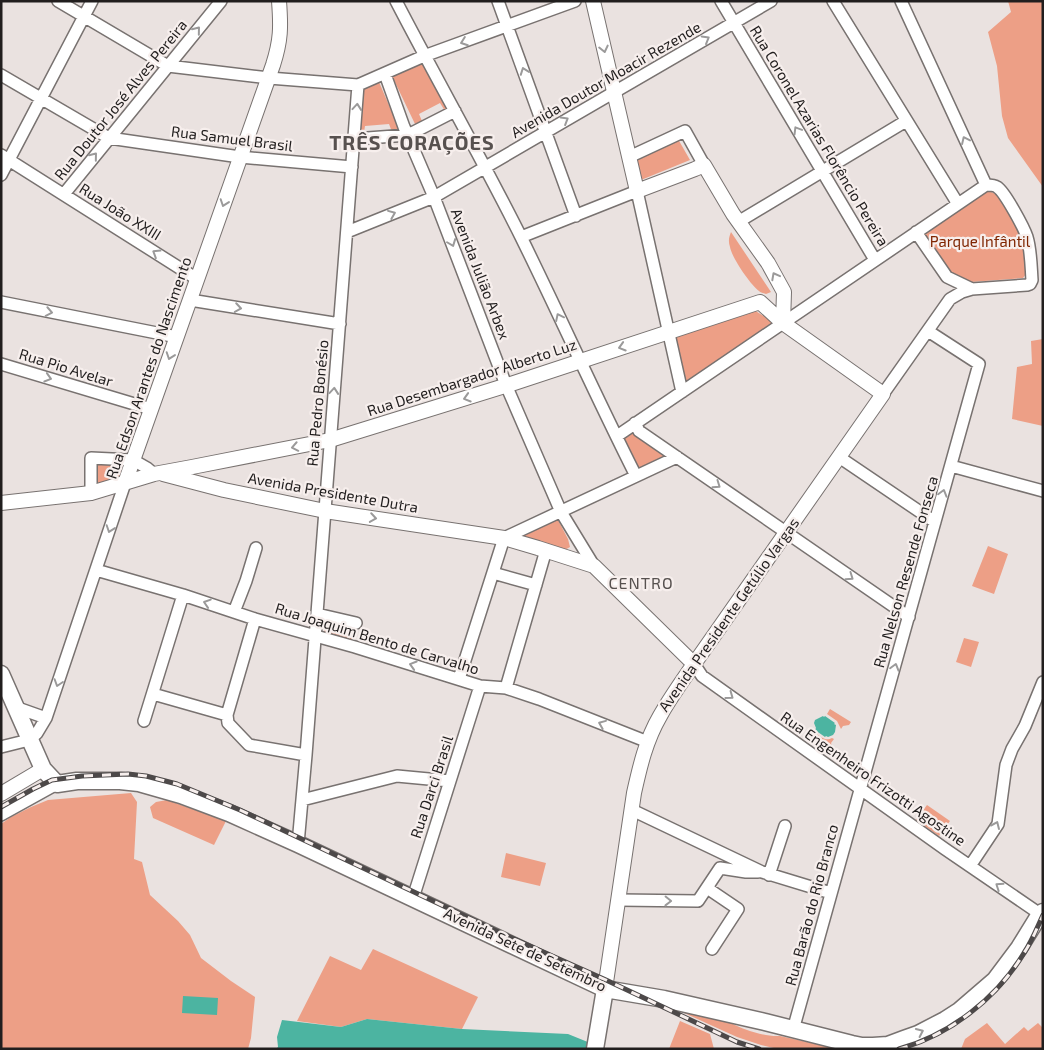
<svg xmlns="http://www.w3.org/2000/svg" width="1044" height="1050" viewBox="0 0 1044 1050" font-family="'Exo 2',sans-serif">
	<style>
		.green { fill: #ed9f86 }
		.water { fill: #4cb4a1 }
		.lines { fill: none; stroke-linecap: round; stroke-linejoin: round }
		.minor-casing { stroke: #787270; stroke-width: 14 }
		.tertiary-casing { stroke: #787270; stroke-width: 16 }
		.secondary-casing { stroke: #787270; stroke-width: 19 }
		.minor { stroke: #fff; stroke-width: 11 }
		.tertiary { stroke: #fff; stroke-width: 14 }
		.secondary { stroke: #fff; stroke-width: 16 }
		.rail-casing { stroke: #4d4949; stroke-width: 5 }
		.rail { stroke: #f7efed; stroke-width: 3; stroke-dasharray: 9; stroke-linecap: butt }
		.oneway { stroke: #9b9a9a }
		.labels { text-anchor: middle; stroke-width: 4.5; stroke-linejoin: round; paint-order: stroke }
		.street-label { font-size: 15px; fill: #211e1e; stroke: #f7efed }
		.park-label { font-size: 15px; fill: #7f2501; stroke: #f7efed }
		.neighbourhood-label { font-size: 16px; letter-spacing: 1px; fill: #57514f; stroke: #f7efed }
		.district-label { font-size: 20px; font-weight: bold; letter-spacing: 1px; fill: #57514f; stroke: #f7efed }
	</style>
	<rect width="100%" height="100%" fill="#eae2e0"/>
	<path class="green" d="M1008,1H1043V187L1008,138L1002,116L997,66L988,32L1011,12Z
		M424,61L447,110L445,111L440,103L419,114L422,121L415,124L392,76Z
		M379,82L400,131L392,132L389,124L365,126L364,132H358L363,89Z
		M678,139L690,160L641,180L635,158Z
		M986,191L991,192L996,194L1023,235L1027,273L1023,278L971,282L950,273L925,235L926,229Z
		M731,232L771,292L766,294C763,293 761,293 759,291C750,284 732,258 730,247C728,241 729,237 731,232Z
		M754,310L775,323L685,382L675,336Z
		M1043,339V426L1012,419L1017,367L1032,364L1031,341Z
		M635,431L670,456L640,470L623,438Z
		M94,463L118,465L124,470L121,481L95,486Z
		M557,518L568,539L570,547L563,551L515,537Z
		M988,546L1008,554L994,594L972,586Z
		M326,619L353,627L352,642L324,635Z
		M964,638L979,642L971,667L956,662Z
		M830,709L851,722L849,725L843,726L841,729L837,721L827,714Z
		M814,732C820,736 825,742 832,738L834,739L831,743L833,749L831,751L810,737Z
		M131,793L137,802L134,859L142,862L150,895L178,921L190,935L201,958L231,981L255,997L251,1038L248,1049H1V824L11,817L31,807L48,800Z
		M167,800L226,821L214,845L153,818L150,807L156,802Z
		M927,805L950,821L939,836L916,820Z
		M506,853L546,863L540,886L501,877Z
		M373,949L478,997L462,1029L367,1019L341,1027L297,1021L330,956L361,970Z
		M671,1007L731,1023C744,1030 765,1037 780,1036L838,1049H778L761,1045L737,1037Z
		M680,1021L710,1034L714,1049H669Z
		M987,1023L1005,1044L1024,1027L1028,1031L1038,1023L1043,1028V1049H961L965,1039Z"/>
	<path class="water" d="M823,716L824,717L825,716L835,723L834,724L836,725L835,732L833,735L828,737L826,736L825,737L815,730L816,728L814,723L815,720Z
		M183,996L218,998L217,1015L182,1013Z
		M367,1019L462,1029L568,1034L605,1049H276L278,1047L277,1037L282,1020L341,1027Z"/>
	<g class="lines">
		<defs>
			<path id="minor" d="M58,1L168,66L269,78L358,85L424,56L575,1
				M396,1C437,80 481,157 521,237C560,316 596,397 636,476
				M498,1L576,216
				M721,1L875,260
				M833,1L958,204
				M901,1L986,185
				M385,74L404,127L434,197L506,385L561,512L594,566
				M1,75L109,138L240,157L352,167
				M354,139L408,135L455,111
				M1,155L197,279
				M629,157L685,131L704,165
				M1,175L92,1
				M64,194L221,1
				M738,222L906,121
				M347,232L434,197L771,1
				M916,232L947,277L972,289L1027,285L1030,284L1032,280C1031,266 1031,250 1027,237C1024,228 1005,192 997,187C994,185 990,185 986,185
				M521,237L637,191L682,392
				M190,300L340,324
				M1,302L177,337
				M1,364L151,409
				M883,394L950,299L962,292L972,289
				M635,423L639,431L909,617
				M617,436L986,185
				M839,457L935,522
				M951,466L1043,491
				M91,493V458L133,460L147,468L154,474
				M96,570L183,595L255,619L355,647L480,686L506,688L539,699L648,742
				M493,573L536,585
				M234,612L246,581L256,548
				M317,614L356,623
				M255,619L227,715L228,723L249,745L306,755
				M694,664L702,676L945,849L1040,914
				M459,679L504,538L677,457
				M506,688L546,550
				M153,694L227,715
				M15,707L46,718
				M144,721L183,595
				M1,747L29,740L37,733L46,718L125,483
				M302,800L397,776L450,781
				M632,810L762,872L831,893
				M1,815L57,784
				M298,844L306,755L358,85
				M970,866L998,824L1006,765L1012,749L1025,726L1043,682
				M769,875L785,826
				M707,888L738,909L712,949
				M413,898L480,686
				M619,900L698,901L720,868L746,872H758
				M793,1030L979,364L928,331"/>
			<path id="tertiary" d="M593,1L637,191L695,169L704,165L733,214L768,263L784,292L783,323
				M163,474L224,490L325,511L504,538L538,548L594,566L694,664
				M125,483L273,65C281,40 281,27 279,1
				M1,503L91,493L154,474L192,467L330,440L511,384L760,302L783,323L883,394L694,664C682,681 670,698 660,716C646,740 640,766 634,793L605,989
				M1,794L43,769"/>
			<path id="secondary" d="M1,674L43,769L57,784L77,781H120L139,783L181,795L229,813L298,844L605,989L664,999L765,1022L852,1044L862,1046H873L888,1045L904,1039L918,1034L945,1020L959,1011L995,980L1019,948L1040,914L1043,912
				M595,1049L605,989"/>
		</defs>
		<use href="#minor" class="minor-casing"/>
		<use href="#tertiary" class="tertiary-casing"/>
		<use href="#secondary" class="secondary-casing"/>
		<use href="#minor" class="minor"/>
		<use href="#tertiary" class="tertiary"/>
		<use href="#secondary" class="secondary"/>
		<defs>
			<path id="rail" d="M1,807L33,789L52,780L82,776L128,774L146,776L177,784L240,810L503,934L606,980L737,1042L759,1049
				M899,1049C950,1035 997,998 1024,953C1032,941 1037,928 1043,915"/>
		</defs>
		<use href="#rail" class="rail-casing"/>
		<use href="#rail" class="rail"/>
	</g>
	<defs><path id="oneway-chevron" d="M-2-3.5L2.5 0L-2 3.5" fill="none" stroke-width="1.6" stroke-linecap="round" stroke-linejoin="round" transform="scale(1.25)"/></defs>
	<g class="oneway">
		<use href="#oneway-chevron" transform="translate(197 30) rotate(-51)"/>
		<use href="#oneway-chevron" transform="translate(706 39) rotate(-30)"/>
		<use href="#oneway-chevron" transform="translate(464 42) rotate(160)"/>
		<use href="#oneway-chevron" transform="translate(604 49) rotate(77)"/>
		<use href="#oneway-chevron" transform="translate(524 71) rotate(-110)"/>
		<use href="#oneway-chevron" transform="translate(357 107) rotate(-85)"/>
		<use href="#oneway-chevron" transform="translate(565 120) rotate(-31)"/>
		<use href="#oneway-chevron" transform="translate(797 130) rotate(-121)"/>
		<use href="#oneway-chevron" transform="translate(965 140) rotate(-115)"/>
		<use href="#oneway-chevron" transform="translate(94 156) rotate(-51)"/>
		<use href="#oneway-chevron" transform="translate(224 203) rotate(109)"/>
		<use href="#oneway-chevron" transform="translate(392 214) rotate(-22)"/>
		<use href="#oneway-chevron" transform="translate(452 243) rotate(69)"/>
		<use href="#oneway-chevron" transform="translate(156 253) rotate(-148)"/>
		<use href="#oneway-chevron" transform="translate(775 276) rotate(-118)"/>
		<use href="#oneway-chevron" transform="translate(238 308) rotate(9)"/>
		<use href="#oneway-chevron" transform="translate(49 312) rotate(11)"/>
		<use href="#oneway-chevron" transform="translate(559 317) rotate(-116)"/>
		<use href="#oneway-chevron" transform="translate(622 347) rotate(163)"/>
		<use href="#oneway-chevron" transform="translate(170 356) rotate(109)"/>
		<use href="#oneway-chevron" transform="translate(48 378) rotate(17)"/>
		<use href="#oneway-chevron" transform="translate(334 391) rotate(-85)"/>
		<use href="#oneway-chevron" transform="translate(467 398) rotate(163)"/>
		<use href="#oneway-chevron" transform="translate(295 447) rotate(169)"/>
		<use href="#oneway-chevron" transform="translate(717 485) rotate(35)"/>
		<use href="#oneway-chevron" transform="translate(943 493) rotate(-74)"/>
		<use href="#oneway-chevron" transform="translate(373 518) rotate(9)"/>
		<use href="#oneway-chevron" transform="translate(110 529) rotate(109)"/>
		<use href="#oneway-chevron" transform="translate(850 577) rotate(35)"/>
		<use href="#oneway-chevron" transform="translate(207 603) rotate(-162)"/>
		<use href="#oneway-chevron" transform="translate(413 665) rotate(-163)"/>
		<use href="#oneway-chevron" transform="translate(895 667) rotate(-74)"/>
		<use href="#oneway-chevron" transform="translate(58 683) rotate(108)"/>
		<use href="#oneway-chevron" transform="translate(730 696) rotate(36)"/>
		<use href="#oneway-chevron" transform="translate(602 724) rotate(-158)"/>
		<use href="#oneway-chevron" transform="translate(996 825) rotate(-66)"/>
		<use href="#oneway-chevron" transform="translate(999 886) rotate(-146)"/>
		<use href="#oneway-chevron" transform="translate(668 901) rotate(1)"/>
		<use href="#oneway-chevron" transform="translate(920 1032) rotate(-25)"/>
	</g>
	<g class="labels">
		<g class="street-label">
			<text transform="translate(606 80) rotate(-30)" y="5">Avenida Doutor Moacir Rezende</text>
			<text transform="translate(121 100) rotate(-51)" y="5">Rua Doutor José Alves Pereira</text>
			<text transform="translate(819 136) rotate(59)" y="5">Rua Coronel Azarias Florêncio Pereira</text>
			<text transform="translate(232 139) rotate(7)" y="5">Rua Samuel Brasil</text>
			<text transform="translate(120 212) rotate(32)" y="5">Rua João XXIII</text>
			<text transform="translate(480 274) rotate(69)" y="5">Avenida Julião Arbex</text>
			<text transform="translate(66 368) rotate(17)" y="5">Rua Pio Avelar</text>
			<text transform="translate(149 368) rotate(-71)" y="5">Rua Edson Arantes do Nascimento</text>
			<text transform="translate(472 378) rotate(-18)" y="5">Rua Desembargador Alberto Luz</text>
			<text transform="translate(318 403) rotate(-85)" y="5">Rua Pedro Bonésio</text>
			<text transform="translate(333 493) rotate(10)" y="5">Avenida Presidente Dutra</text>
			<text transform="translate(906 572) rotate(-74)" y="5">Rua Nelson Resende Fonseca</text>
			<text transform="translate(729 615) rotate(-55)" y="5">Avenida Presidente Getúlio Vargas</text>
			<text transform="translate(377 639) rotate(17)" y="5">Rua Joaquim Bento de Carvalho</text>
			<text transform="translate(873 779) rotate(35)" y="5">Rua Engenheiro Frizotti Agostine</text>
			<text transform="translate(432 787) rotate(-72)" y="5">Rua Darci Brasil</text>
			<text transform="translate(812 905) rotate(-75)" y="5">Rua Barão do Rio Branco</text>
			<text transform="translate(525 950) rotate(25)" y="5">Avenida Sete de Setembro</text>
		</g>
		<g class="park-label">
			<text x="980" y="247">Parque Infântil</text>
		</g>
		<g class="neighbourhood-label">
			<text x="641" y="589">CENTRO</text>
		</g>
		<g class="district-label">
			<text x="412" y="150">TRÊS CORAÇÕES</text>
		</g>
	</g>
	<rect width="1044" height="1050" fill="none" stroke="#211e1e" stroke-width="5"/>
</svg>
